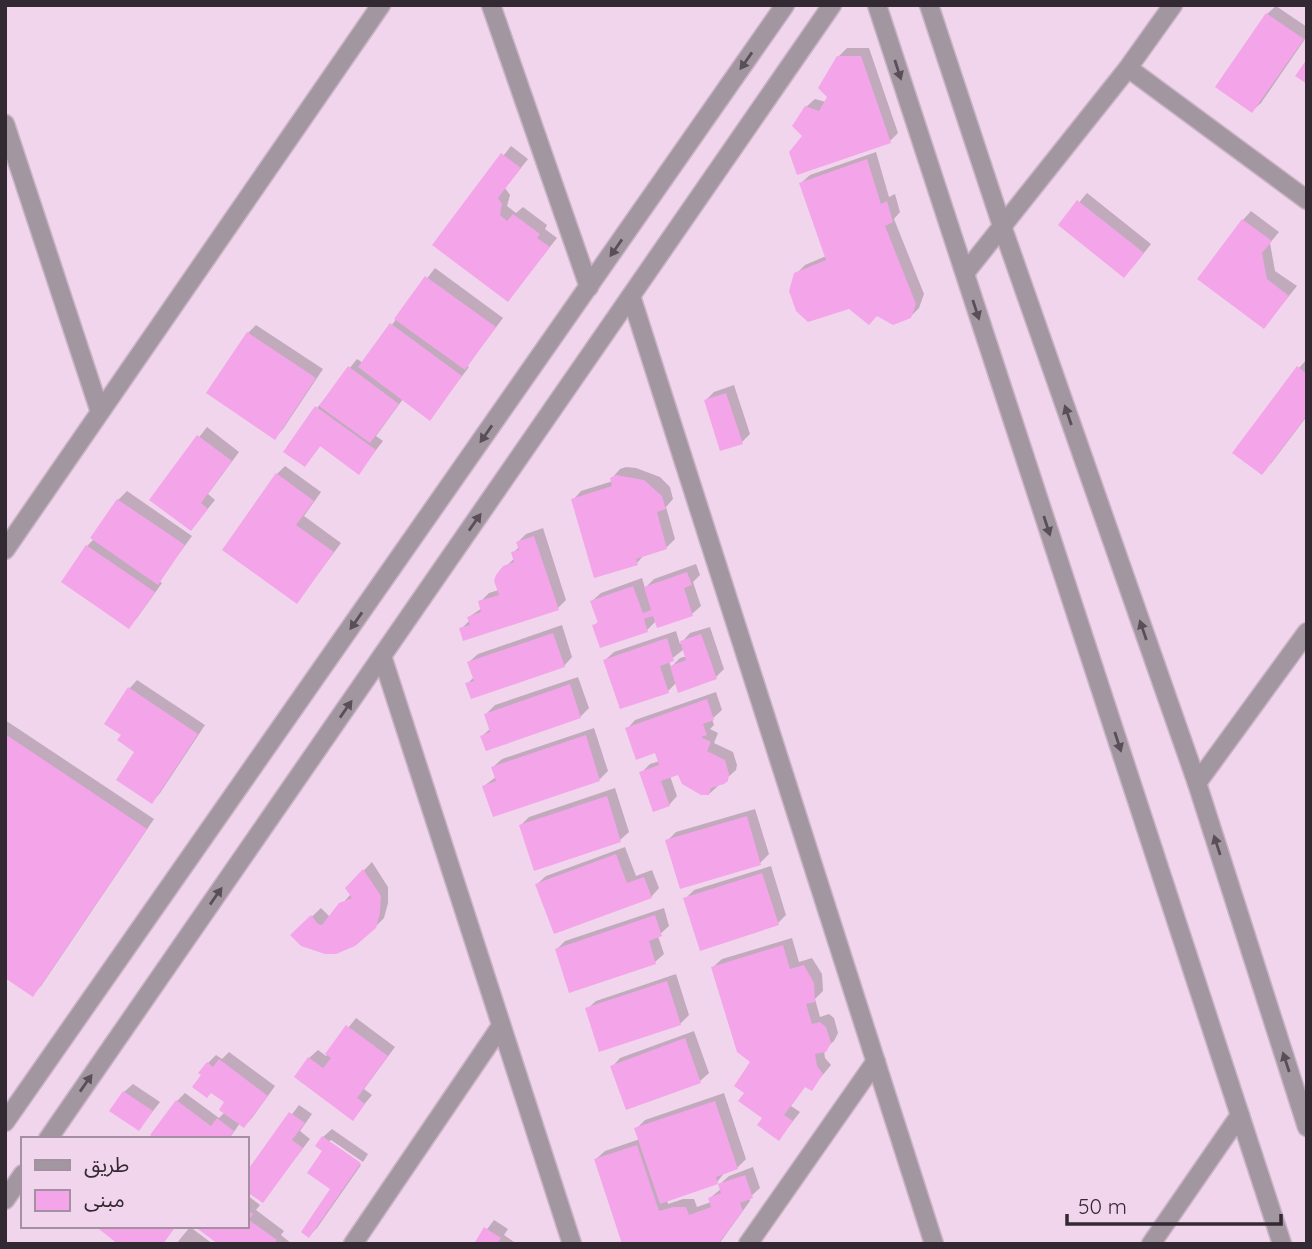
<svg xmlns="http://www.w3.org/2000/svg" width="1312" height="1249" viewBox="0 0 1312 1249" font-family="Quicksand,'Noto Sans Arabic',sans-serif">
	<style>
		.shadow { fill: #0003; fill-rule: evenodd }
		.building { fill: #f4a4e9 }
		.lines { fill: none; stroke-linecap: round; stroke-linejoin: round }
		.minor-casing { stroke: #cbb3c7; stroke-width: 21 }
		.tertiary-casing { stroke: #cbb3c7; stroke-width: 21 }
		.minor { stroke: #a296a0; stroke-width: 18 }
		.tertiary { stroke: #a296a0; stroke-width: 18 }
		.oneway { fill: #5a4f58 }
	</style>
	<rect width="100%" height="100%" fill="#f1d5ec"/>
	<path class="shadow" d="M1276,6L1307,27V36L1261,103L1252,111L1267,14Z
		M847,48H869L898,133L890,141L804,136L806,107L815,99L826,102L838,57Z
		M511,146L528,159L505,188L510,195L507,206L516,213L523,207L547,225L545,229L557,238L508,300L435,244Z
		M876,152L889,197L895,194L900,212L894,219L924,294L919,308L910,317L796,274L805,265L826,256L801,183L810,175Z
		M1087,193L1151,244L1132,268L1060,225Z
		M1251,211L1279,232L1270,243L1275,271L1297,286L1264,327L1243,220Z
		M435,268L503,318L467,366L469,367L430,418L403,399L376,436L383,441L359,472L321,445L305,465L317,408L357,359L363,363Z
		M256,325L323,369L283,429L275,438L248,333Z
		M1307,359V416L1270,465L1299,368Z
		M734,385L750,434L742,442L706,400L714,392Z
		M207,427L239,452L208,494L215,500L191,529L151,499Z
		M285,466L321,492L304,516L341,543L297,602L277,474Z
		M626,467L636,468L660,477L670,487L673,499L666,507L675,539L667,547L645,554L637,563L573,500L581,491L613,481L612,478L620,469Z
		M127,491L192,536L159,581L162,583L137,618L129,627L87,546L94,539L92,538L118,500Z
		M543,528L566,600L558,608L461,629L470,620L469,617L482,608L480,602L489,593L499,590L505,567L515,558L513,553L519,547L518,542L526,534Z
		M696,564L700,575L693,582L701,606L692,614L658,626L656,621L647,630L594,626L599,621L592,601L601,593L642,578L645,588L654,579Z
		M562,625L572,657L564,666L467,684L474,677L469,662L478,654Z
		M710,627L724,669L716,677L677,682L668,691L605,660L614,652L676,631L680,644L690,633ZM684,649L687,656L680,658L671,667L669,661Z
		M578,677L589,708L580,717L482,736L491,728L486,714L495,705Z
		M137,680L205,725L160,793L152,802L136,751L123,735L129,689Z
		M716,692L722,710L712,719L714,725L710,729L718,733L714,743L733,752L737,765L736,770L709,794L679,773L670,776L677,796L669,805L641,773L650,764L660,761L656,751L627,729L635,720Z
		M5,720L154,819L41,986L32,994L5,973Z
		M594,728L608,771L600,779L484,786L497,776L493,767L502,759Z
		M615,788L629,832L620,840L535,868L521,825L529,817Z
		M755,809L769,854L760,863L667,841L676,832Z
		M625,847L636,876L652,870L659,888L651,897L537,884L546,876Z
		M372,862L388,887V903L384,918L375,927L293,935L321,908L330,917L351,894L347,888Z
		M771,866L786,915L778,923L685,899L694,890Z
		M664,908L669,926L658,936L664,954L655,962L557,949L565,941Z
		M792,938L799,962L812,958L822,974L823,991L815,999L820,1017L829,1014L834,1018L838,1033L834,1041L824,1050L825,1058L831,1065L811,1089L806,1085L791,1106L800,1112L779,1139L746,1092L753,1061L713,967L722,959Z
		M676,974L689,1015L681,1023L601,1049L587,1009L596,1001Z
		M356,1018L395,1047L364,1089L372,1095L353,1118L309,1058L318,1050L326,1056Z
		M694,1031L709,1073L700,1081L612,1067L620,1058Z
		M229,1052L275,1086L252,1118L244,1126L240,1123L229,1139H159L177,1101L185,1093L219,1118L225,1112L227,1102L208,1063L216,1055L222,1059Z
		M133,1084L160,1102L139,1129L124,1092Z
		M724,1093L746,1159L737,1168L725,1172L717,1182L667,1200L668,1204L683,1199H694L697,1207L711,1202L710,1198L722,1188L720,1184L729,1176L753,1167L760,1188L749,1198L750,1201L719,1244H624L596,1159L605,1151L640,1139L636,1129L645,1120Z
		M299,1105L312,1114L300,1131L310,1139L263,1201L247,1189V1174Z
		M332,1129L368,1154L363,1162L331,1140L328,1142L361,1165L317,1228L309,1236L333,1189L323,1137Z
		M247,1195L260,1205L256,1210L284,1231L281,1235L292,1244H221L247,1226Z
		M494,1220L508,1229L504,1235L517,1244H476Z
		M190,1227L213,1244H176Z"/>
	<path class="building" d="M1266,13L1304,39L1252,113L1215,87Z
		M837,56H861L891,143L797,175L789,152L802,136L792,126L805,106L819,111L827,97L818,88Z
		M1307,59V84L1295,76Z
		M501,153L521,168L498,198L502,204L500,215L507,221L513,214L540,234L537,238L550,247L508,302L432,245Z
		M867,159L881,204L887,201L893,222L885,226L916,304L911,318L893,325L877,316L869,325L849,309L808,322L796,311L789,291L794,273L826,260L799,183Z
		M1077,200L1144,253L1124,278L1058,225Z
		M1242,219L1272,241L1262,253L1267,279L1289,296L1264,329L1197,279Z
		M425,276L496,327L465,370L394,319Z
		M390,323L462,376L430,421L358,367Z
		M247,332L316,378L275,440L206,393Z
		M348,366L399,404L370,443L319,406Z
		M1297,366L1307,374V415L1262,475L1232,453Z
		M726,393L743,444L720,451L704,400Z
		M315,406L376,450L359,475L320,446L305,467L283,452Z
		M197,435L232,461L201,503L208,509L191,531L149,500Z
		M276,473L314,501L296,525L334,552L297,604L222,550Z
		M616,475L644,480L662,496L666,509L657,512L667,549L636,559L638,565L594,578L571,499L612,486L610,478Z
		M117,499L185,545L158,585L90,538Z
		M534,536L559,610L463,641L459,628L470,625L467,617L481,612L478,601L499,595L494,581L496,575L503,566L514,562L511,552L519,550L516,542Z
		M86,545L155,592L129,629L61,582Z
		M687,572L692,585L684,588L693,616L657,628L653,616L644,619L648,632L600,648L592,625L598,623L590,601L633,586L643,613L651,610L644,587Z
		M553,633L565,667L471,699L465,683L474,681L467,662Z
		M701,634L717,679L678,693L670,666L686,660L680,641Z
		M667,638L674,661L660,666L669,693L620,709L603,660Z
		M570,684L581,718L486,751L480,736L490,732L484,714Z
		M128,687L198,734L152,804L116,780L134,752L117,740L121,735L104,724Z
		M707,699L714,720L703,724L707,735L701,737L711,742L707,751L725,760L729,774L728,781L724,784L711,788L709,795H701L682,784L678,775L661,781L670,806L653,812L639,772L659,765L655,753L636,760L625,728Z
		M5,734L147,829L33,997L5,978Z
		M586,735L600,781L493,817L482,786L496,781L491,767Z
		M607,796L621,842L534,871L519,825Z
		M747,816L761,865L680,889L665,840Z
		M616,854L627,883L644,877L652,898L554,934L535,884Z
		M363,869L381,896L380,913L376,928L355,946L336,954H325L301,946L290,935L311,915L318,924L322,925L339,903L352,898L345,888Z
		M762,873L779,925L700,951L683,898Z
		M655,915L662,936L649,941L656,964L569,993L555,949Z
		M783,945L790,969L804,965L814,983L815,1002L806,1004L812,1024L820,1022L826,1027L831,1043L826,1052L815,1054L817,1066L823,1074L812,1091L805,1087L784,1115L793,1121L779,1141L757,1125L762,1118L738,1101L744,1093L734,1086L750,1062L737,1052L711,967Z
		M667,981L681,1025L599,1052L585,1008Z
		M346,1025L388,1056L357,1098L365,1104L353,1121L294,1077L308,1057L323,1068L331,1058L325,1054Z
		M685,1038L701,1083L626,1110L610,1066Z
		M219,1059L268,1096L244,1128L219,1110L224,1102L211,1093L207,1098L192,1087L201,1075L198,1073L207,1062L213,1067Z
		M123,1091L153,1111L139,1131L109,1111Z
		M176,1100L211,1126L217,1118L234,1131L229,1139H156L150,1135Z
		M715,1101L738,1169L716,1177L718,1184L745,1175L753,1198L740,1203L743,1211L718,1244H622L594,1159L637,1145L659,1211L673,1207H686L689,1215L711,1207L708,1198L721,1193L718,1184L660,1204L634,1128Z
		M289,1112L305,1123L292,1140L303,1148L263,1203L247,1192V1171Z
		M322,1136L361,1163L309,1238L301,1232L330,1189L307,1173L322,1151L315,1146Z
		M247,1210L253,1214L249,1220L277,1240L274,1244H218L198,1229L200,1226H247Z
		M95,1226H176L163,1244H118Z
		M484,1227L501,1238L497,1244H474Z"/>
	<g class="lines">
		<defs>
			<path id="minor" d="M491,5L589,287
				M1128,68L1307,200
				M5,124L100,412
				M965,273L1128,68L1173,5
				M631,296L934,1244
				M5,550L381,5
				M382,656L572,1244
				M1197,783L1307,632
				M353,1244L501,1026
				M748,1244L876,1061
				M1151,1244L1240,1115"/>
			<path id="tertiary" d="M877,5L1282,1244
				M929,5L1002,226L1197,783L1307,1127
				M5,1122L785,5
				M48,1139L832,5
				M5,1200L23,1174"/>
		</defs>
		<use href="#minor" class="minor-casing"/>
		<use href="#tertiary" class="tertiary-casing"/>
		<use href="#minor" class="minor"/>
		<use href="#tertiary" class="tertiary"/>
	</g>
	<defs><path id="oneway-solid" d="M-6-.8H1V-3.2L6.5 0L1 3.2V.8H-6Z" transform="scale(1.75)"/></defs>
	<g class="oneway">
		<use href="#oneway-solid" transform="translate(746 61) rotate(125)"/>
		<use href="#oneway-solid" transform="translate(898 70) rotate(72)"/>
		<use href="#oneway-solid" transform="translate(616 248) rotate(125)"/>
		<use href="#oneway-solid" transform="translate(976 310) rotate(72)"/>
		<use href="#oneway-solid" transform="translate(1068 415) rotate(-109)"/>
		<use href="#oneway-solid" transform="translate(486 434) rotate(125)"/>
		<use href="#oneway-solid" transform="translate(475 522) rotate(-55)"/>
		<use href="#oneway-solid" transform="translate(1047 526) rotate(72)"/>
		<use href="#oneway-solid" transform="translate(356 621) rotate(125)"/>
		<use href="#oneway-solid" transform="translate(1143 630) rotate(-109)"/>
		<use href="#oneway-solid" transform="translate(346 709) rotate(-55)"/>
		<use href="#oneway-solid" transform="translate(1118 742) rotate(72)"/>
		<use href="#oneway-solid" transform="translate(1217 845) rotate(-108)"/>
		<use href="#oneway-solid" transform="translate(216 896) rotate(-55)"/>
		<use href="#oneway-solid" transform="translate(1286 1062) rotate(-108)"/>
		<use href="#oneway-solid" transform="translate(86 1083) rotate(-55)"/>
	</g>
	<rect width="1312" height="1249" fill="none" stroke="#332932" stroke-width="14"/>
	<rect x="21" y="1137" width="228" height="91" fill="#f1d5ec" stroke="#a590a2" stroke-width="2"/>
	<rect x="35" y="1160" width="35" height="10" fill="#a296a0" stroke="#a590a2" stroke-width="2"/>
	<text x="84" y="1172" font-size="21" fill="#332932">طريق</text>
	<rect x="35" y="1190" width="35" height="21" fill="#f4a4e9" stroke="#a590a2" stroke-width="2"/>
	<text x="84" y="1207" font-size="21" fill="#332932">مبنى</text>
	<path d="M1067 1214v10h214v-10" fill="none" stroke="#332932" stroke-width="3.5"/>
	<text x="1078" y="1214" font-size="21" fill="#332932" stroke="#f1d5ec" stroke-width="5" paint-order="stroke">50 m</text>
</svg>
